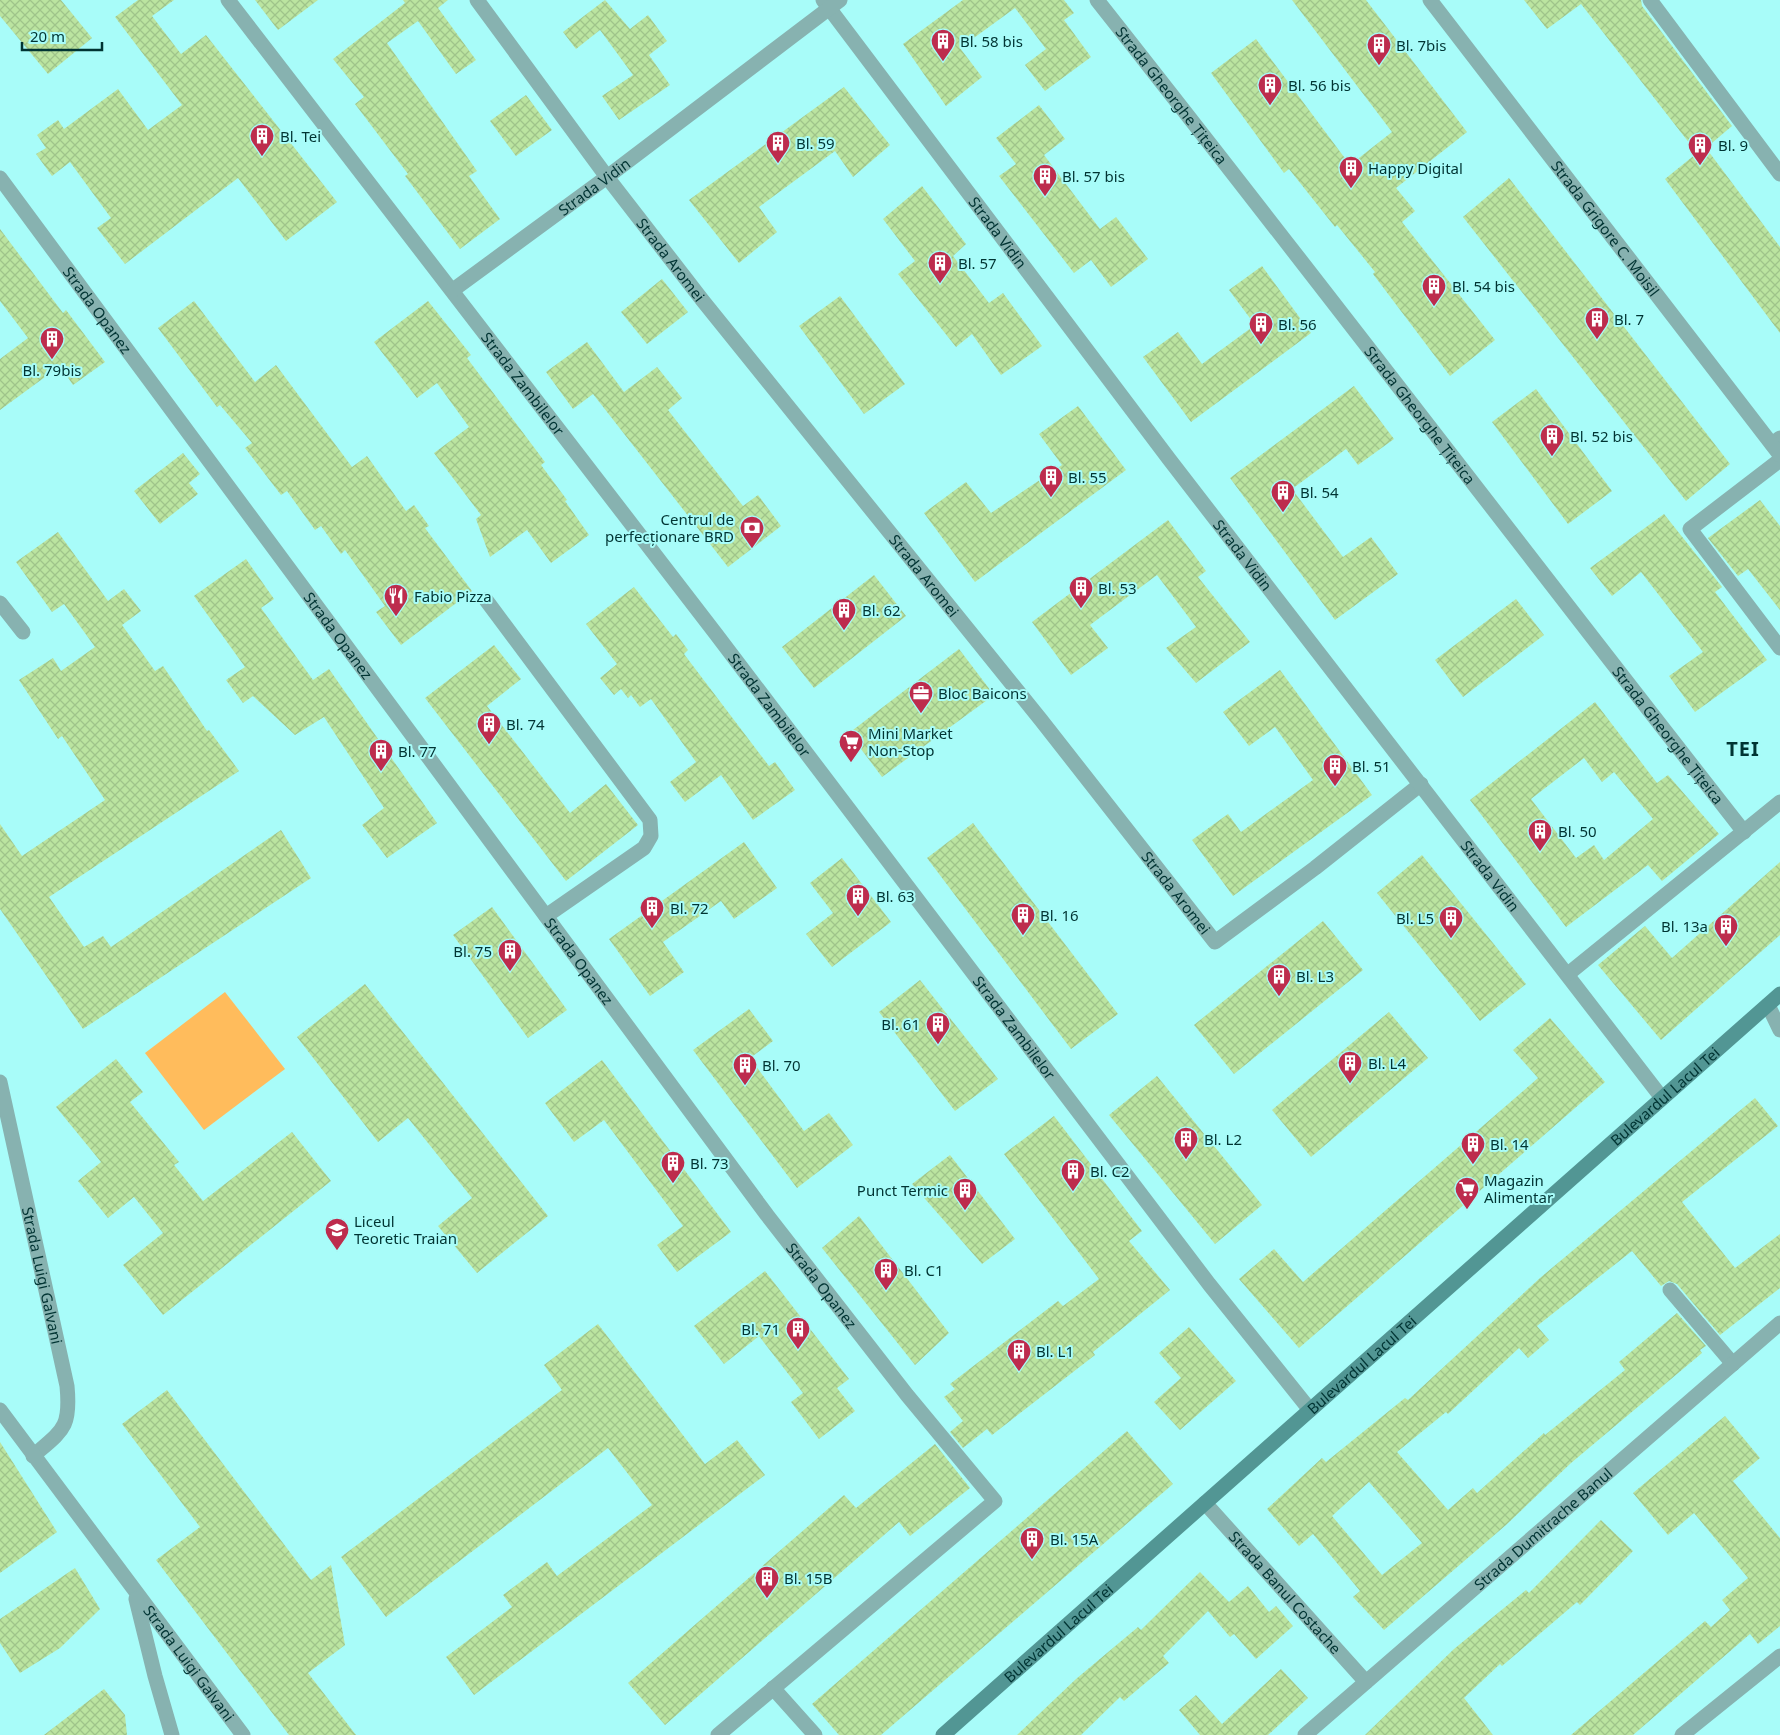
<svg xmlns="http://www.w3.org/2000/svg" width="1780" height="1735" font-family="'Noto Sans',sans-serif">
<defs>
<pattern id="building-cross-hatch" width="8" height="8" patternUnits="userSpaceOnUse" patternTransform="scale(1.25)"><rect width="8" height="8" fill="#bbe4a0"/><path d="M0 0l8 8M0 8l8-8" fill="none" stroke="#9fc48a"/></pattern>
</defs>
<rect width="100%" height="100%" fill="#a8fcf9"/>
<path fill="#ffbc5c" d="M225,992L285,1069L204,1130L145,1053Z"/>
<g fill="url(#building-cross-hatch)" fill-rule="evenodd">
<path d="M0,0H61L92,38L48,74L0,16Z"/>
<path d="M138,0H174L152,16L181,54L206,35L337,202L286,241L238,178L125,264L97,228L111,218L70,162L52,176L36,154L46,148L37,135L58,120L64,129L118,89L148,130L182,105L115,17Z"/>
<path d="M255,0H318L278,30Z"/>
<path d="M403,0H448L438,8L476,60L456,74L418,21L387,43L477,171L469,176L500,219L460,249L405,176L408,174L355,104L364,97L333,59L405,3Z"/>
<path d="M605,0L630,29L648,15L667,41L649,55L670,85L619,120L602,96L633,75L600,30L576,49L563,32Z"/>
<path d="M963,0H1064L1074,13L1064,20L1091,57L1045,91L1025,65L1046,49L1015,8L960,48L982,77L946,106L903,44Z"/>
<path d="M1292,0H1366L1467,132L1396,188L1415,211L1402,222L1495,340L1450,376L1373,274L1375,272L1337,225L1335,227L1289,169L1284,173L1211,73L1256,39L1350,165L1392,132Z"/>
<path d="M1524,0H1641L1642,6L1732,126L1706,148L1780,247V333L1665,179L1697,153L1581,4L1547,29Z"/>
<path d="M844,87L890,145L853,177L835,151L759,207L777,232L739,263L689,200Z"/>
<path d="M526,95L552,130L516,156L490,121Z"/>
<path d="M1039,105L1065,139L1044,155L1100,229L1116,217L1148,259L1111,287L1091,260L1074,273L999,176L1016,164L996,138Z"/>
<path d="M1509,178L1730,464L1686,501L1463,217Z"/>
<path d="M922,186L966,244L953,256L989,303L1003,293L1042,346L1001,375L972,334L956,347L898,274L915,261L883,219Z"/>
<path d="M0,229L63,313L66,310L105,362L73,385L60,366L0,410V359L28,338L0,301Z"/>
<path d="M1262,266L1311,333L1191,422L1143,357L1178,332L1202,364L1255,325L1229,290Z"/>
<path d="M662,279L688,312L647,344L621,312Z"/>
<path d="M840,296L905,384L864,414L799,326Z"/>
<path d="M194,301L255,382L276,365L352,467L367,456L406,511L414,505L429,526L425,528L472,591L401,645L376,612L385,606L345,550L341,554L321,526L315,530L287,491L281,495L245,448L252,443L220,405L217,407L158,328Z"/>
<path d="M428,301L471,355L467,358L545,462L541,465L567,500L565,501L589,535L551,563L527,530L490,557L476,519L481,515L434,453L469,427L437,383L417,398L374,342Z"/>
<path d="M587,342L624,392L657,367L682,398L668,410L743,506L758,495L781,526L728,567L593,394L573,409L546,372Z"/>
<path d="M1354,386L1394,439L1358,465L1346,449L1292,489L1343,557L1371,537L1398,574L1335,620L1230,478Z"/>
<path d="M1536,389L1612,491L1568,524L1492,422Z"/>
<path d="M1078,406L1126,470L975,582L924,513L966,482L991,513L1062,465L1039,434Z"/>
<path d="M183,453L200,474L189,483L198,494L160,524L134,491Z"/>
<path d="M1760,500L1780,526V610L1748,569L1738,576L1708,538Z"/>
<path d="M1664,514L1722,587L1715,592L1767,660L1695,712L1669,676L1703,652L1641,572L1612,596L1590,568Z"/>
<path d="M1168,520L1206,571L1198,577L1250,642L1196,683L1166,648L1196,627L1157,575L1090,625L1108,648L1071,675L1032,622Z"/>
<path d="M58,532L108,601L124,589L141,611L122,625L155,671L163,666L207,731L209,730L239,771L49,897L84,947L103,936L111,947L281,830L311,878L83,1029L0,909V824L22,856L105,800L62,736L58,739L19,680L53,658L61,671L95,647L64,604L52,612L16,562Z"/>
<path d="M246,559L274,599L261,608L313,680L329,669L437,823L387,858L362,825L384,808L324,717L295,735L253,696L243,703L226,680L245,667L194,596Z"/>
<path d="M874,575L906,616L814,688L782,647Z"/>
<path d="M634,587L673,637L676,634L688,650L684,654L769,766L775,762L795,790L753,820L721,775L685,802L670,782L696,762L651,699L640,707L631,695L628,698L621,689L614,695L600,678L617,664L586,624Z"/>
<path d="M1516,599L1544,635L1463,697L1435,660Z"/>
<path d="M494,645L521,679L487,706L570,813L606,784L638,825L566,881L425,698Z"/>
<path d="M959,649L994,695L882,777L849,733Z"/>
<path d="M1280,670L1372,795L1233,896L1192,840L1228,814L1241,832L1313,780L1275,727L1249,746L1223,712Z"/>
<path d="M1595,702L1657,783L1668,775L1719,834L1662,881L1648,865L1566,927L1470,800ZM1584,758L1602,782L1614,772L1653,819L1604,860L1594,845L1576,858L1531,799Z"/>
<path d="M973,823L1118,1014L1071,1049L927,858Z"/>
<path d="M744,842L777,888L734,919L721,901L663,942L684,972L650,996L609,939Z"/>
<path d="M1422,855L1526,984L1480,1021L1377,893Z"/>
<path d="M842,858L891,922L832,967L806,934L833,913L810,883Z"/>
<path d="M1780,862V935L1661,1040L1598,965L1645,926L1672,958Z"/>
<path d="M492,907L567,1010L528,1038L453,935Z"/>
<path d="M1323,921L1363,970L1234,1074L1194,1025Z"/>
<path d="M920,980L998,1079L955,1111L879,1012Z"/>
<path d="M365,984L548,1216L477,1273L438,1226L472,1198L408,1118L378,1142L297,1037Z"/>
<path d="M749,1009L773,1041L750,1058L804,1131L829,1113L853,1145L797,1188L693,1050Z"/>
<path d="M1389,1012L1428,1058L1311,1157L1272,1110Z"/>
<path d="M1550,1018L1605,1082L1299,1348L1239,1279L1274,1249L1303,1282L1538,1078L1513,1050Z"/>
<path d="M116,1059L143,1092L130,1102L179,1162L174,1165L203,1201L292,1132L331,1181L163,1315L123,1265L163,1233L134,1197L108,1218L78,1181L101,1162L56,1107Z"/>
<path d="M602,1060L731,1232L677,1272L657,1245L683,1226L604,1120L574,1142L545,1103Z"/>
<path d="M1157,1076L1262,1205L1215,1244L1109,1115Z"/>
<path d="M1755,1098L1778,1126L1682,1202L1735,1268L1780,1234V1288L1720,1335L1677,1284L1669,1281L1661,1286L1632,1251L1537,1326L1549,1340L1528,1358L1519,1348L1448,1414L1446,1412L1397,1452L1448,1510L1473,1488L1477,1493L1544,1433L1545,1435L1625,1370L1619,1362L1677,1313L1706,1346L1700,1350L1702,1353L1571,1463L1506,1525L1384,1630L1353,1597L1360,1591L1313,1534L1299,1546L1267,1509L1322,1458L1326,1462L1405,1398L1408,1400L1540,1278ZM1369,1482L1422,1543L1382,1575L1332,1516Z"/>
<path d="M1054,1116L1142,1231L1129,1241L1170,1290L1093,1352L1095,1355L992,1435L987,1429L963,1448L950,1432L963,1421L944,1397L955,1389L950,1384L1058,1301L1063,1306L1099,1279L1004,1154Z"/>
<path d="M950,1155L1015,1239L982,1264L912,1184Z"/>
<path d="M859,1216L949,1333L915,1365L822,1248Z"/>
<path d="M765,1271L849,1379L837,1388L855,1411L819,1439L791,1402L803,1393L759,1336L724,1364L694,1326Z"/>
<path d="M598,1324L705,1464L737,1440L765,1475L474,1695L446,1657L512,1607L503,1595L547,1562L557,1576L652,1505L608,1448L386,1617L341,1557L562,1390L544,1365Z"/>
<path d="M1189,1327L1236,1381L1180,1430L1154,1402L1181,1378L1159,1353Z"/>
<path d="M167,1390L311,1580L331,1565L345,1645L308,1673L356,1735H289L156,1560L200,1527L122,1424Z"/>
<path d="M1725,1416L1760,1458L1733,1481L1780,1538V1626L1758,1644L1750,1634L1633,1735H1571L1705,1621L1711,1627L1730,1610L1722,1600L1748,1578L1694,1513L1668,1535L1633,1493Z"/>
<path d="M1127,1431L1173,1484L881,1735H839L812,1704Z"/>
<path d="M0,1442L57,1532L0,1573Z"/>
<path d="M935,1444L970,1488L910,1536L899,1522L665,1725L628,1683L844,1495L856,1508Z"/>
<path d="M1601,1520L1633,1551L1580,1605L1577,1602L1502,1666L1500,1664L1464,1698L1493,1735H1365L1454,1649L1526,1590L1529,1593Z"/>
<path d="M75,1568L100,1609L60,1648L20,1673L0,1643V1619Z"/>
<path d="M1200,1572L1229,1602L1248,1586L1269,1612L1276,1606L1293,1626L1256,1659L1234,1634L1230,1637L1208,1611L1163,1656L1169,1663L1124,1701L1120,1697L1081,1735H1017L1076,1679L1138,1627L1141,1630Z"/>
<path d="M1281,1669L1308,1698L1268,1735H1200L1179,1710L1196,1695L1222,1724Z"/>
<path d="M104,1689L125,1715L127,1735H44Z"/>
</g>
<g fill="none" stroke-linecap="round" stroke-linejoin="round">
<g stroke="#87b2b0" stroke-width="15">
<path id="s1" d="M228,0L716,634L1209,1284L1310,1410"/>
<path id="s2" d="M477,0L607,177L703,301L1041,720L1215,942L1315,868L1421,784"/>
<path id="s3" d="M823,0L1169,459L1662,1098"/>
<path id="s4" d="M1097,0C1315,276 1527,555 1744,832"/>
<path d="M1650,0L1780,174"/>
<path id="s5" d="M0,178L767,1215L907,1395L995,1501L718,1735"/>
<path id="s6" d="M453,290L607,177L840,0"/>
<path d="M1772,444L1780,438"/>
<path d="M1780,460L1690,529L1780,648"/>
<path d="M486,600L650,820L651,836L644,848L546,916"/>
<path d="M0,603L23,632"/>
<path d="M1568,974L1780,802"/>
<path d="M1768,1005L1780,1030"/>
<path id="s7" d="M0,1082L67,1386C71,1428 63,1430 33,1456"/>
<path d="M1670,1290L1733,1364"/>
<path id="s8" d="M0,1410L243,1735"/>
<path id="s9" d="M1205,1503L1366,1682"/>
<path d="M136,1599L155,1676L172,1735"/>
<path d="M773,1688L815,1735"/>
<path id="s10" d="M1305,1735L1780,1323"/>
<path d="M1682,1735L1780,1656"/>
</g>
<path stroke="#87b2b0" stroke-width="15" id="s11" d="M1430,0L1780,455"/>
<path stroke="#529694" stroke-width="15" id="s12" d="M943,1735L1780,994"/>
</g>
<defs>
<symbol id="building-pin" viewBox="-11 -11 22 30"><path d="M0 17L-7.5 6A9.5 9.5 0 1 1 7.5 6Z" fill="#bd2c4d" stroke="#a8fcf9"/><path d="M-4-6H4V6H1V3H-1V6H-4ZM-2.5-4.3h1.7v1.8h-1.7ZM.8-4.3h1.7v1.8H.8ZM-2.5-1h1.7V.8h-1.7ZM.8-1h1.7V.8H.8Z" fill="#fff"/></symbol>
<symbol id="bank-pin" viewBox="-11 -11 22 30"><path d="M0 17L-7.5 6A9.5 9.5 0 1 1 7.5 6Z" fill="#bd2c4d" stroke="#a8fcf9"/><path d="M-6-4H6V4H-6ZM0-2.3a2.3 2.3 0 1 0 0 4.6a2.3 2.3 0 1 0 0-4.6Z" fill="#fff"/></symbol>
<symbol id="restaurant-pin" viewBox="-11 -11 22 30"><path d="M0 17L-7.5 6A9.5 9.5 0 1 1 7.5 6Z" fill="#bd2c4d" stroke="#a8fcf9"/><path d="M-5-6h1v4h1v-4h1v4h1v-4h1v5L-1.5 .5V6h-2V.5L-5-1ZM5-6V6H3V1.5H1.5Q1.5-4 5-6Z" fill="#fff"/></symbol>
<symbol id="office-pin" viewBox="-11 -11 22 30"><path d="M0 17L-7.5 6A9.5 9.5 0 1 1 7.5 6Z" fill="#bd2c4d" stroke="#a8fcf9"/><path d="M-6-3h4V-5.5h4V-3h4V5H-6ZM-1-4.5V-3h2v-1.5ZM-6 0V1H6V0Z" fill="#fff"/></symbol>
<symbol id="supermarket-pin" viewBox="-11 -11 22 30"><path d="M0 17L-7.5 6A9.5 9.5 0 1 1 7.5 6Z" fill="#bd2c4d" stroke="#a8fcf9"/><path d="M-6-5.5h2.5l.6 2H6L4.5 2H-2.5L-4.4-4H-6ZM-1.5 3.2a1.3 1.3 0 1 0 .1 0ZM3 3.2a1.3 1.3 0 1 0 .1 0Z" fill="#fff"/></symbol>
<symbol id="school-pin" viewBox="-11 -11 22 30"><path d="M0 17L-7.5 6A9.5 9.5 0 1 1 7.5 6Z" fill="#bd2c4d" stroke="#a8fcf9"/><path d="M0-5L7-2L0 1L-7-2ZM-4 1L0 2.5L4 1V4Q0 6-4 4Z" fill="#fff"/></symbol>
</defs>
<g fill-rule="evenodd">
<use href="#building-pin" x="929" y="27" width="28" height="38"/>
<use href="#building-pin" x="1365" y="31" width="28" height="38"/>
<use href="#building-pin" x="1256" y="71" width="28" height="38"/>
<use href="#building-pin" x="248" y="122" width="28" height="38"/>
<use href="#building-pin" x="764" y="129" width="28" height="38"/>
<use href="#building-pin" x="1686" y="131" width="28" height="38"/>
<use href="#building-pin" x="1337" y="154" width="28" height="38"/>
<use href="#building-pin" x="1031" y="162" width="28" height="38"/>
<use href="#building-pin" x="926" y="249" width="28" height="38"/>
<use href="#building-pin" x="1420" y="272" width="28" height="38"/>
<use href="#building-pin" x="1583" y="305" width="28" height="38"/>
<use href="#building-pin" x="1247" y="310" width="28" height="38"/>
<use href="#building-pin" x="38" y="325" width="28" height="38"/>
<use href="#building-pin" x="1538" y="422" width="28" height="38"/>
<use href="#building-pin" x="1037" y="463" width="28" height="38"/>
<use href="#building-pin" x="1269" y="478" width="28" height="38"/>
<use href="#bank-pin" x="738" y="514" width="28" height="38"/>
<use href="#building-pin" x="1067" y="574" width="28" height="38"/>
<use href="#restaurant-pin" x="382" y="582" width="28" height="38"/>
<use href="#building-pin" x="830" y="596" width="28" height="38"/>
<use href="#office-pin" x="907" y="679" width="28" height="38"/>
<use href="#building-pin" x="475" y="710" width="28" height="38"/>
<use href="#supermarket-pin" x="837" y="728" width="28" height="38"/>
<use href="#building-pin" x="367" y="737" width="28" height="38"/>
<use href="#building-pin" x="1321" y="752" width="28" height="38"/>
<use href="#building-pin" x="1526" y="817" width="28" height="38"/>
<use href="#building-pin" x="844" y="882" width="28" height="38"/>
<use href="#building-pin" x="638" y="894" width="28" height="38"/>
<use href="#building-pin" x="1009" y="901" width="28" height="38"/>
<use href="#building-pin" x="1437" y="904" width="28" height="38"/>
<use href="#building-pin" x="1712" y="912" width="28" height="38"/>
<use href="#building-pin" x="496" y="937" width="28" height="38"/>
<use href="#building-pin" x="1265" y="962" width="28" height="38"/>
<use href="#building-pin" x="924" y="1010" width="28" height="38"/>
<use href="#building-pin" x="1336" y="1049" width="28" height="38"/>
<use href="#building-pin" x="731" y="1051" width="28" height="38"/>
<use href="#building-pin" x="1172" y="1125" width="28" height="38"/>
<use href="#building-pin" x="1459" y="1130" width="28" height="38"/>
<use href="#building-pin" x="659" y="1149" width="28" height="38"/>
<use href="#building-pin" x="1059" y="1157" width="28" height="38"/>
<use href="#supermarket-pin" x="1453" y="1175" width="28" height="38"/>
<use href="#building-pin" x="951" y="1176" width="28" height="38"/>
<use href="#school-pin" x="323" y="1216" width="28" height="38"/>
<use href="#building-pin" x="872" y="1256" width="28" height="38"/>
<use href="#building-pin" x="784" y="1315" width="28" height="38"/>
<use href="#building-pin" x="1005" y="1337" width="28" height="38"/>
<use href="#building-pin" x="1018" y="1525" width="28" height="38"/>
<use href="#building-pin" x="753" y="1564" width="28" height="38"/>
</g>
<g text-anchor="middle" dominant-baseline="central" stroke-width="4" stroke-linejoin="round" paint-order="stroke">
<g font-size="15" fill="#003433" stroke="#a8fcf9" text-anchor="start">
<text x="960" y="41">Bl. 58 bis</text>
<text x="1396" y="45">Bl. 7bis</text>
<text x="1288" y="85">Bl. 56 bis</text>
<text x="280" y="136">Bl. Tei</text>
<text x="796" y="143">Bl. 59</text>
<text x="1718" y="145">Bl. 9</text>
<text x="1368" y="168">Happy Digital</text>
<text x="1062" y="176">Bl. 57 bis</text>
<text x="958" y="263">Bl. 57</text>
<text x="1452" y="286">Bl. 54 bis</text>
<text x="1614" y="319">Bl. 7</text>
<text x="1278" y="324">Bl. 56</text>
<text x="52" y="370" text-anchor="middle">Bl. 79bis</text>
<text x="1570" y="436">Bl. 52 bis</text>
<text x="1068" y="477">Bl. 55</text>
<text x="1300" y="492">Bl. 54</text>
<text x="734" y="519" text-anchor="end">Centrul de<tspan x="734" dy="17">perfecționare BRD</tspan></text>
<text x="1098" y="588">Bl. 53</text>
<text x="414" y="596">Fabio Pizza</text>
<text x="862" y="610">Bl. 62</text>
<text x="938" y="693">Bloc Baicons</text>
<text x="506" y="724">Bl. 74</text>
<text x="868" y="733">Mini Market<tspan x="868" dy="17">Non-Stop</tspan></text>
<text x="398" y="751">Bl. 77</text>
<text x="1352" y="766">Bl. 51</text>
<text x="1558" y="831">Bl. 50</text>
<text x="876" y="896">Bl. 63</text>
<text x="670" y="908">Bl. 72</text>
<text x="1040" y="915">Bl. 16</text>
<text x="1434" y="918" text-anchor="end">Bl. L5</text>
<text x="1708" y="926" text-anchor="end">Bl. 13a</text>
<text x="492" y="951" text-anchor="end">Bl. 75</text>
<text x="1296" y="976">Bl. L3</text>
<text x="920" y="1024" text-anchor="end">Bl. 61</text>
<text x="1368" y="1063">Bl. L4</text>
<text x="762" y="1065">Bl. 70</text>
<text x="1204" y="1139">Bl. L2</text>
<text x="1490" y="1144">Bl. 14</text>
<text x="690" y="1163">Bl. 73</text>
<text x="1090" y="1171">Bl. C2</text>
<text x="1484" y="1180">Magazin<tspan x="1484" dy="17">Alimentar</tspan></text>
<text x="948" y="1190" text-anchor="end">Punct Termic</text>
<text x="354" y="1221">Liceul<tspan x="354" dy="17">Teoretic Traian</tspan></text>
<text x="904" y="1270">Bl. C1</text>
<text x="780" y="1329" text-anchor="end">Bl. 71</text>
<text x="1036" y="1351">Bl. L1</text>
<text x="1050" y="1539">Bl. 15A</text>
<text x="784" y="1578">Bl. 15B</text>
</g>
<g font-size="15" fill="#003433" stroke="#a8fcf9">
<text stroke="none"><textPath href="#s4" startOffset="121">Strada Gheorghe Țițeica</textPath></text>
<text stroke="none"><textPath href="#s6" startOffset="175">Strada Vidin</textPath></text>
<text stroke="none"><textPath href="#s11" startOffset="288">Strada Grigore C. Moisil</textPath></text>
<text stroke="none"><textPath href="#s3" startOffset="291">Strada Vidin</textPath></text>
<text stroke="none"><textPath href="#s2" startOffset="324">Strada Aromei</textPath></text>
<text stroke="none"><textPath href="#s5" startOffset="164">Strada Opanez</textPath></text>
<text stroke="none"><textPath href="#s1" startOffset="484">Strada Zambilelor</textPath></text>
<text stroke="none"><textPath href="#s4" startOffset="526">Strada Gheorghe Țițeica</textPath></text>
<text stroke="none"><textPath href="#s3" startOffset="696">Strada Vidin</textPath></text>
<text stroke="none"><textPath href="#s2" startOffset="729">Strada Aromei</textPath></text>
<text stroke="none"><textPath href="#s5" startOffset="569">Strada Opanez</textPath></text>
<text stroke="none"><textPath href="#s1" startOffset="889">Strada Zambilelor</textPath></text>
<text stroke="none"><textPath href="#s4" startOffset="931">Strada Gheorghe Țițeica</textPath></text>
<text stroke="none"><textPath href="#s3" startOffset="1101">Strada Vidin</textPath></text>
<text stroke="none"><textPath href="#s2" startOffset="1134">Strada Aromei</textPath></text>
<text stroke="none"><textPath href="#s5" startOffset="974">Strada Opanez</textPath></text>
<text stroke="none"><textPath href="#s1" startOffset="1294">Strada Zambilelor</textPath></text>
<text stroke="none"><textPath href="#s12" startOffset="964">Bulevardul Lacul Tei</textPath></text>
<text stroke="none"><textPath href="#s7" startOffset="198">Strada Luigi Galvani</textPath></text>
<text stroke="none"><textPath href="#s5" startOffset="1379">Strada Opanez</textPath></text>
<text stroke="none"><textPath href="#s12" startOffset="559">Bulevardul Lacul Tei</textPath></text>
<text stroke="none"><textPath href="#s10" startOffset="315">Strada Dumitrache Banul</textPath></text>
<text stroke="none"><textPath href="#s9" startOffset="120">Strada Banul Costache</textPath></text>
<text stroke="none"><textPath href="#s12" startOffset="154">Bulevardul Lacul Tei</textPath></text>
<text stroke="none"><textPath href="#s8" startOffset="316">Strada Luigi Galvani</textPath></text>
</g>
<g font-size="20" font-weight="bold" letter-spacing="1" fill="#003433" stroke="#a8fcf9">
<text x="1743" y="748">TEI</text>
</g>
</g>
<path d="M22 42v8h80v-8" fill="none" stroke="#003433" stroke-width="2.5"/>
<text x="30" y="42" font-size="15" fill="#003433" stroke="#a8fcf9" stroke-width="4" paint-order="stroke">20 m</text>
</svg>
